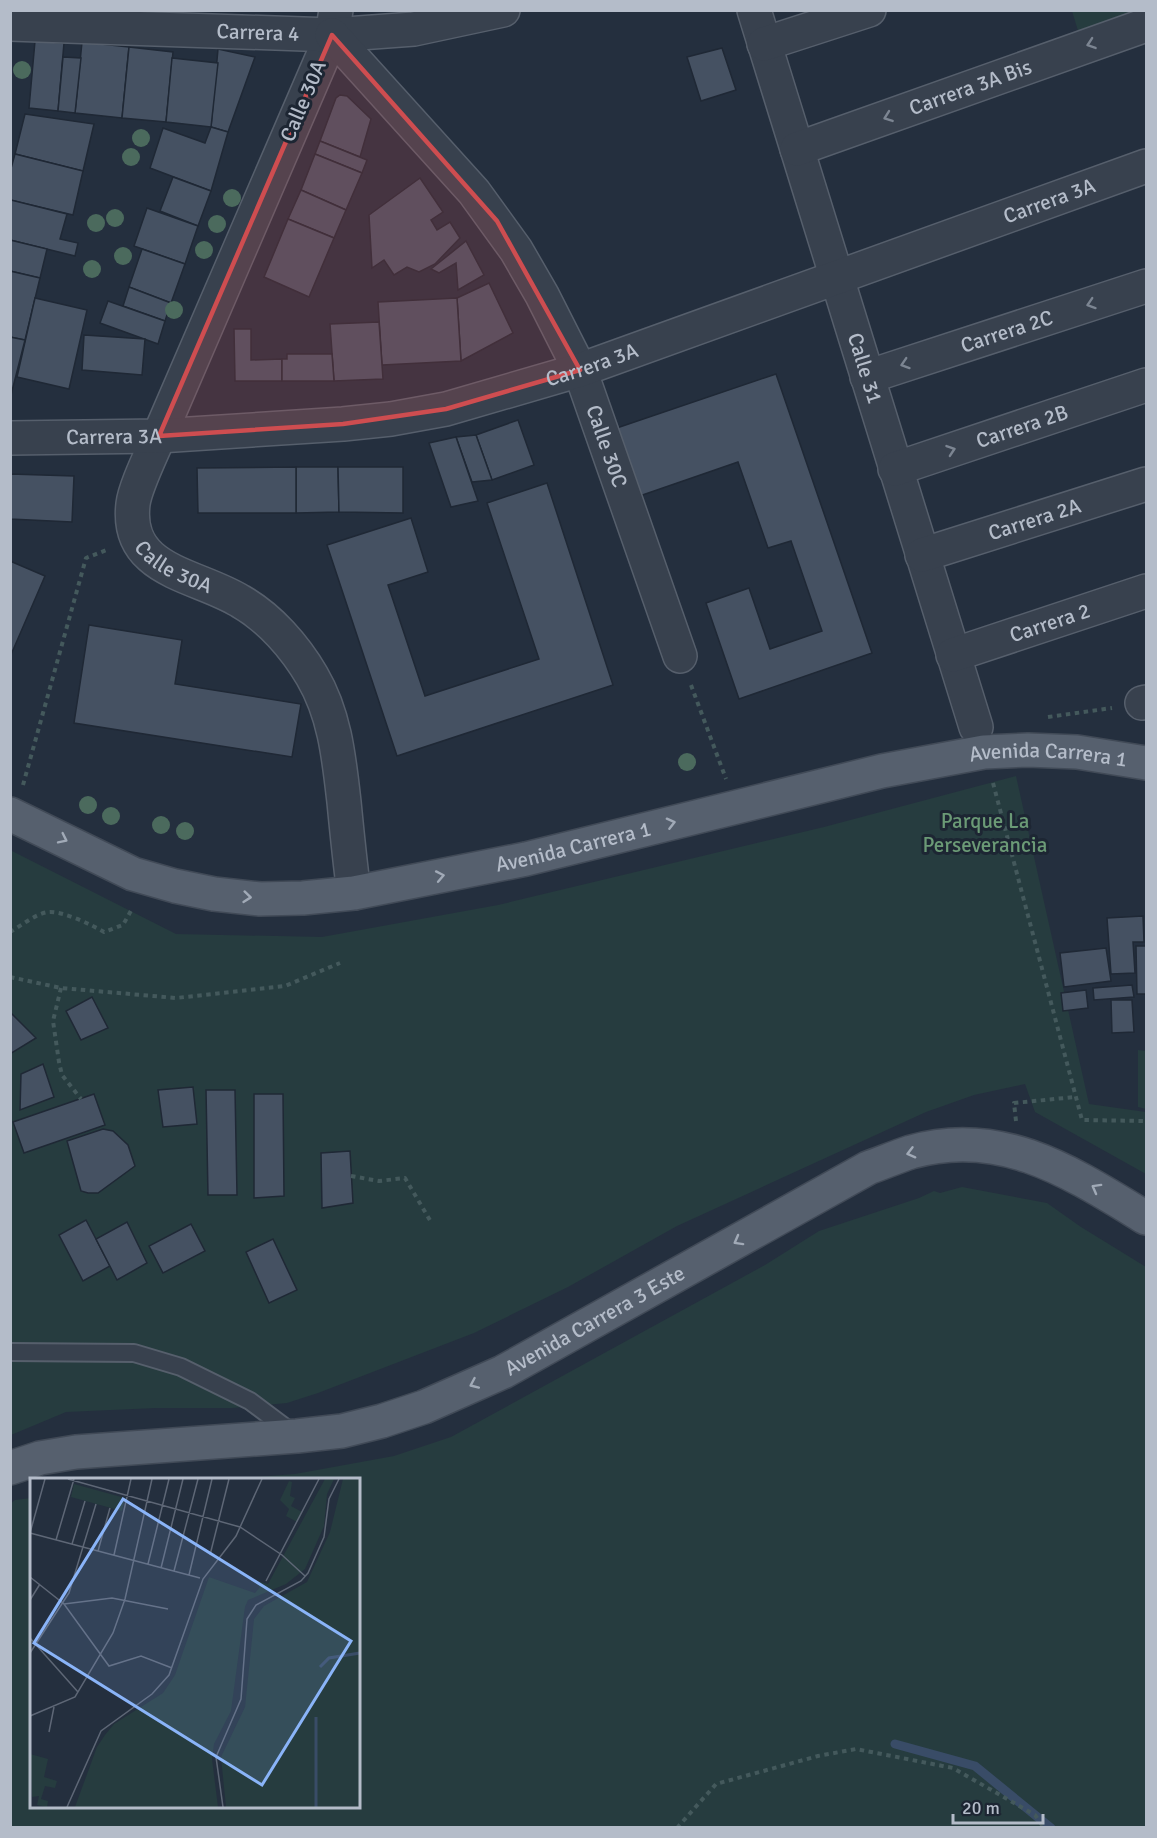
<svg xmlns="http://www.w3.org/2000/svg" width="1157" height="1838" font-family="Signika,sans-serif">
<rect width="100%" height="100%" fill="#242f3e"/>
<g fill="#263c3f">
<path d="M1146,10L1079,34L1072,11Z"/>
<path d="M1016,776L1089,1104L1146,1112V1174L1035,1112L1025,1084L974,1095L926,1112L677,1226L568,1287L474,1333L318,1393L287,1403L232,1408H156L66,1412L11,1435L10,850L176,934L322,937L498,905L824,827Z"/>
<path d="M1138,1050L1146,1051V1109L1138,1107Z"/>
<path d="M962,1187L1047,1203L1081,1227L1146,1267V1827H11V1503L15,1500L31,1498L32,1806H358V1480L231,1479L295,1474L394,1456L451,1437L765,1265L819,1231L919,1198L934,1191L940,1193Z"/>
</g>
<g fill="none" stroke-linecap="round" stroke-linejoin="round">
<path stroke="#394c67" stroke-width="9" d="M895,1744L975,1766L1051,1828"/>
</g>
<g fill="#455162" stroke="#1f2835" stroke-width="1.5">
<path d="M35,41L64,43L58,111L29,108Z"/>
<path d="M82,42L129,47L122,118L75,113Z"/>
<path d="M129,47L173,52L166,122L122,118Z"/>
<path d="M722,48L736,90L701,101L687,57Z"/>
<path d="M218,49L255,57L228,132L211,127Z"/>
<path d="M63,57L81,58L75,113L58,111Z"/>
<path d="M172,58L218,63L211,127L166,122Z"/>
<path d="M340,95L347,96L371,119L360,157L320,141L336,98Z"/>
<path d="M25,114L94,124L83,171L15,154Z"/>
<path d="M211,127L228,132L211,191L150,168L163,128L205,143Z"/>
<path d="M320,141L367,160L362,173L315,154Z"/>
<path d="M15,154L83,171L73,215L10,200V172Z"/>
<path d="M315,154L362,173L346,210L301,190Z"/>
<path d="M173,177L211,191L198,226L160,211Z"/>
<path d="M420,178L443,212L431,220L437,230L450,222L460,238L435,264L419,272L407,267L394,275L384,260L372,268L369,215Z"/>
<path d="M301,190L346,210L334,238L288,219Z"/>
<path d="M11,200L67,214L60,239L78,243L75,256L10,240Z"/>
<path d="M147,208L198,226L185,264L134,246Z"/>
<path d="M288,219L334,238L309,297L264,277Z"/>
<path d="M10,240L47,249L40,278L10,271Z"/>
<path d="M466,241L484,275L458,290L456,263L439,273L431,269Z"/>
<path d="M142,249L185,264L171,303L129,287Z"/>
<path d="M10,271L40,278L25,340L10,337Z"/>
<path d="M489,283L513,333L461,361L457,298Z"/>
<path d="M129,287L171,303L165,321L123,306Z"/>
<path d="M35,298L87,310L69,389L17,377Z"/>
<path d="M457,298L461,361L382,365L378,302Z"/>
<path d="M108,301L165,321L158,344L100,323Z"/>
<path d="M379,322L383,379L334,381L330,324Z"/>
<path d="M234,329H251V360L282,359V381H235Z"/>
<path d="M84,335L145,339L142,375L82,370Z"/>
<path d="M10,337L25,340L11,395H10Z"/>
<path d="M287,354H332L334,381H282V359H287Z"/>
<path d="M776,374L872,653L739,699L706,603L749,588L770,649L822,631L791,541L768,548L738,462L628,500L605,432Z"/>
<path d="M518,420L534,465L492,480L476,435Z"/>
<path d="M476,435L492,480L472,482L456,437Z"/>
<path d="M456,437L478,501L451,507L429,443Z"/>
<path d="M296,467H338L339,512L296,513Z"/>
<path d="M296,467V513H198L197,468Z"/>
<path d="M338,467H403V513L339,512Z"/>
<path d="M10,474L74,476L72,522L10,519Z"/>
<path d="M547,483L613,685L397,756L327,545L411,518L428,572L388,585L425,696L539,659L487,503Z"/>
<path d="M10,561L45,576L10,657Z"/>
<path d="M89,625L182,640L175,684L301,704L292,757L74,723Z"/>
<path d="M1143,916L1144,942H1133L1135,973L1111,974L1107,918Z"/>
<path d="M1136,946H1146V994H1137Z"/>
<path d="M1106,948L1111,981L1064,987L1060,953Z"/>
<path d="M1132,985L1134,997L1094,1000L1093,988Z"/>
<path d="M1086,990L1088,1008L1063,1011L1061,993Z"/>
<path d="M92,997L108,1028L81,1040L66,1011Z"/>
<path d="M1111,1000H1132L1134,1032L1112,1033Z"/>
<path d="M10,1012L36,1038L10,1054Z"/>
<path d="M43,1064L54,1097L20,1110L21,1074Z"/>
<path d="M193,1087L197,1124L163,1127L158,1090Z"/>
<path d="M206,1090H235L237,1195H208Z"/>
<path d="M94,1094L105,1125L24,1153L13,1122Z"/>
<path d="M254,1094H283L284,1196L254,1198Z"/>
<path d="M103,1129L113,1131L128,1145L135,1166L98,1193H88L81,1191L67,1141Z"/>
<path d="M350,1151L353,1203L322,1208L321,1153Z"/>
<path d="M86,1220L110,1266L83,1281L59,1235Z"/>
<path d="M127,1222L147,1263L117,1280L96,1239Z"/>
<path d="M191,1224L205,1251L163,1273L149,1246Z"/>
<path d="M273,1239L297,1290L269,1303L246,1252Z"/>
</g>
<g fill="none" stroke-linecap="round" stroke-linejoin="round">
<defs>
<path id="lane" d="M10,1352L134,1353L181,1367L250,1401L294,1434"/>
<g id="street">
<path id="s1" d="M336,10L332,35L159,436C152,453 135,487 133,504C125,572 196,574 240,601C270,618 295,647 312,676C335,715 339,758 344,802C347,833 350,863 354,893"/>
<path id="s2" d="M754,10L976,727"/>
<path id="s3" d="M10,24L332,35L414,29L503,10"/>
<path id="s4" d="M332,35L474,192L516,250L542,295L580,370L680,656"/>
<path d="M764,44L869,10"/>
<path id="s5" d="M797,149L1146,25"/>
<path id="s6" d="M867,377L1146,286"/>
<path id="s7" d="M10,438L159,436L343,424L391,419L446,409L580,370L1146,166"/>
<path id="s8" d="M895,469L1146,385"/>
<path id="s9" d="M922,555L1146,484"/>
<path id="s10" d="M953,655L1146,591"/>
<path d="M1142,703L1146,702"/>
</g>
<g id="primary">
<path id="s11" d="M10,814L133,874L175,886L214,894L260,899L303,898L354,893L526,859L882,771L984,752L1028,750L1077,752L1146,763"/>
<path id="s12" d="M10,1468L40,1458L76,1452L297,1436L342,1431L382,1421L424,1407L503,1372L868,1168C882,1163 896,1157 911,1152C1002,1126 1072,1173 1146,1218"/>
</g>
</defs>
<use href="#lane" stroke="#565f6c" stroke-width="20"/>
<use href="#street" stroke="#565f6c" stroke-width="36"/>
<use href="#primary" stroke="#414a57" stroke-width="36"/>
<g stroke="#44595c" stroke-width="4" stroke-dasharray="4.5 4.5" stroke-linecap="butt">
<path d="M691,685L726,779"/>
<path d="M1048,717L1112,708"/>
<path d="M993,783L1082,1120L1146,1121"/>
<path d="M23,785L86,558L109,549"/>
<path d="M10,932C21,926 36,913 49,912C63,911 92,925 104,932L123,925L133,907"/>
<path d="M10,977L61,988L176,998L285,986L340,963"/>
<path d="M61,988L53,1021L59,1062L62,1075L81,1099"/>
<path d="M1016,1121L1014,1103L1075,1097"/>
<path d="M351,1176L379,1181L405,1178L431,1222"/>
<path d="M677,1828L716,1784L818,1756L856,1749L953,1768L1035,1815L1044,1828"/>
</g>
<use href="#lane" stroke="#38414e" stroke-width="16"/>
<use href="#street" stroke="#38414e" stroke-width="33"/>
<use href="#primary" stroke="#56606e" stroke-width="33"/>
</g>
<g fill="#4b6a5d">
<circle cx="22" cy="70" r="9"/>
<circle cx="141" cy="138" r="9"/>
<circle cx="131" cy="157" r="9"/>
<circle cx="232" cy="198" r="9"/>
<circle cx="115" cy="218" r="9"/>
<circle cx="96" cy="223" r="9"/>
<circle cx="217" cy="224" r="9"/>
<circle cx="204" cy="250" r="9"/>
<circle cx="123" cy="256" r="9"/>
<circle cx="92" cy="269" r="9"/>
<circle cx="174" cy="310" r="9"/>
<circle cx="687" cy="762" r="9"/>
<circle cx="88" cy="805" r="9"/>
<circle cx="111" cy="816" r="9"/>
<circle cx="161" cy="825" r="9"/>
<circle cx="185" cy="831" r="9"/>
</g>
<defs><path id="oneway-chevron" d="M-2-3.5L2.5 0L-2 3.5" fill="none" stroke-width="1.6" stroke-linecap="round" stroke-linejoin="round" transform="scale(1.5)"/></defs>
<g stroke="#7c8592">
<use href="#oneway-chevron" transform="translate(1091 44) rotate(161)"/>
<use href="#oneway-chevron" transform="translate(888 117) rotate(160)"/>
<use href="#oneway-chevron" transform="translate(1091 304) rotate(162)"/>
<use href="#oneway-chevron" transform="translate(905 364) rotate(162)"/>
<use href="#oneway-chevron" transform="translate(951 450) rotate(-19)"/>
</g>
<g stroke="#a1aab7">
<use href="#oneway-chevron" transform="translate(671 823) rotate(-14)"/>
<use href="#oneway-chevron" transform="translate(63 839) rotate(26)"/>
<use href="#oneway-chevron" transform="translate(440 876) rotate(-11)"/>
<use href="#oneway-chevron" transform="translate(247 897) rotate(6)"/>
<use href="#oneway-chevron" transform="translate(911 1153) rotate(165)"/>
<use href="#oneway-chevron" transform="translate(1096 1188) rotate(-151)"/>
<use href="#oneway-chevron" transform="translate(738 1241) rotate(151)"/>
<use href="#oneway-chevron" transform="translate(474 1384) rotate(156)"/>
</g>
<path fill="#ce4d50" fill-opacity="0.2" stroke="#ce4d50" stroke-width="4.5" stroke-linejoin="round" d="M332,35L497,221L580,370L446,409L343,424L159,436Z"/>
<g text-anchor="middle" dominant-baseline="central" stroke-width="6" stroke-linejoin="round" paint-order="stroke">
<g font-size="21" fill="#b4bcc9" stroke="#1d2633">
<text stroke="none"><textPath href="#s3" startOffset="248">Carrera 4</textPath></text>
<text stroke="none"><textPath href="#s5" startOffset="184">Carrera 3A Bis</textPath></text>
<text transform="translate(303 101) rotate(-67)">Calle 30A</text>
<text stroke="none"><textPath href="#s7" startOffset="1076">Carrera 3A</textPath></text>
<text stroke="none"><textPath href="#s6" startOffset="147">Carrera 2C</textPath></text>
<text stroke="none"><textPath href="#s7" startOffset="590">Carrera 3A</textPath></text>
<text stroke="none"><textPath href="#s2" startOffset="375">Calle 31</textPath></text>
<text stroke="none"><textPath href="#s8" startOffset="134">Carrera 2B</textPath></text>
<text stroke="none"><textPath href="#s7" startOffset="104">Carrera 3A</textPath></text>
<text stroke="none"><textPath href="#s4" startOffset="500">Calle 30C</textPath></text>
<text stroke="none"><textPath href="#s9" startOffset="118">Carrera 2A</textPath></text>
<text stroke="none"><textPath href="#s1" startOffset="618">Calle 30A</textPath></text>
<text stroke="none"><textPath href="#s10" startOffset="102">Carrera 2</textPath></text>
<text stroke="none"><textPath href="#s11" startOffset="1071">Avenida Carrera 1</textPath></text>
<text stroke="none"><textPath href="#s11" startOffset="585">Avenida Carrera 1</textPath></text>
<text stroke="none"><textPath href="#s12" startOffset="612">Avenida Carrera 3 Este</textPath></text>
</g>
<g font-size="21" fill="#6b9a76" stroke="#1d2633">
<text x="985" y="821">Parque La<tspan x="985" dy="24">Perseverancia</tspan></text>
</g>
</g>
<g transform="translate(30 1478)">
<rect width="330" height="330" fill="#242f3e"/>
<path d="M295,1H304L297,16L294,48L275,91L256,106L218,122L215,129L201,233L184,266L182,281L188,329H45L67,269L75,257L84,246L133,215L145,197L179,99L225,115L230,109L223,102L238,106ZM313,1H330V329H196L191,279L215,229L224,141L234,128L277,104L300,54ZM259,3L262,4L260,18L265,20L261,28L272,34L267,44L256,38L259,31L250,22ZM44,6L95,20L92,33L41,19ZM0,276L18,281L14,299L27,303L25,310L15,308L11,321L18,323L17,329L7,327L9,318L2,319Z" fill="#263c3f"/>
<path fill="none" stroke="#394c67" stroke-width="3" d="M290,189L299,180L330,175M286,239V329"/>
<path fill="none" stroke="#5e6776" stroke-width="1.5" d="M38,1L210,49L252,77L275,98M0,55L170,100M0,55L15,1M26,62L44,1M42,66L55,23M68,73L80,30M84,77L101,1M180,77L199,1M118,86L139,1M131,90L153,1M144,93L168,1M159,97L182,1M0,99L34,126L79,188L111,178L142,190M236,103L289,1M0,122L10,106M34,126L82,120L138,131M0,160L48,214M0,175L39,115L66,26M0,238L45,219L83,155L95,121L122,1M19,254L24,229M37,329L71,253L122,216L139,197L173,101L206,58L232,1M193,329L186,279L211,221L217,141L226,127L271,103L278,95L294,59L299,21L309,1"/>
<path fill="#8ab4f8" fill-opacity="0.15" stroke="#8ab4f8" stroke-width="3" d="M93,21L321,163L232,307L4,165Z"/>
<rect width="330" height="330" fill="none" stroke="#b4bcc9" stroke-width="3"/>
</g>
<rect width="1157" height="1838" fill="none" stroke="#b4bcc9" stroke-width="24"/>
<path d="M953 1814v9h90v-9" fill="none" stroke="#b4bcc9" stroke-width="3"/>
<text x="962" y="1814" font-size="18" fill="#b4bcc9" stroke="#1d2633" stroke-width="4.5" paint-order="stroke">20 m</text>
</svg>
